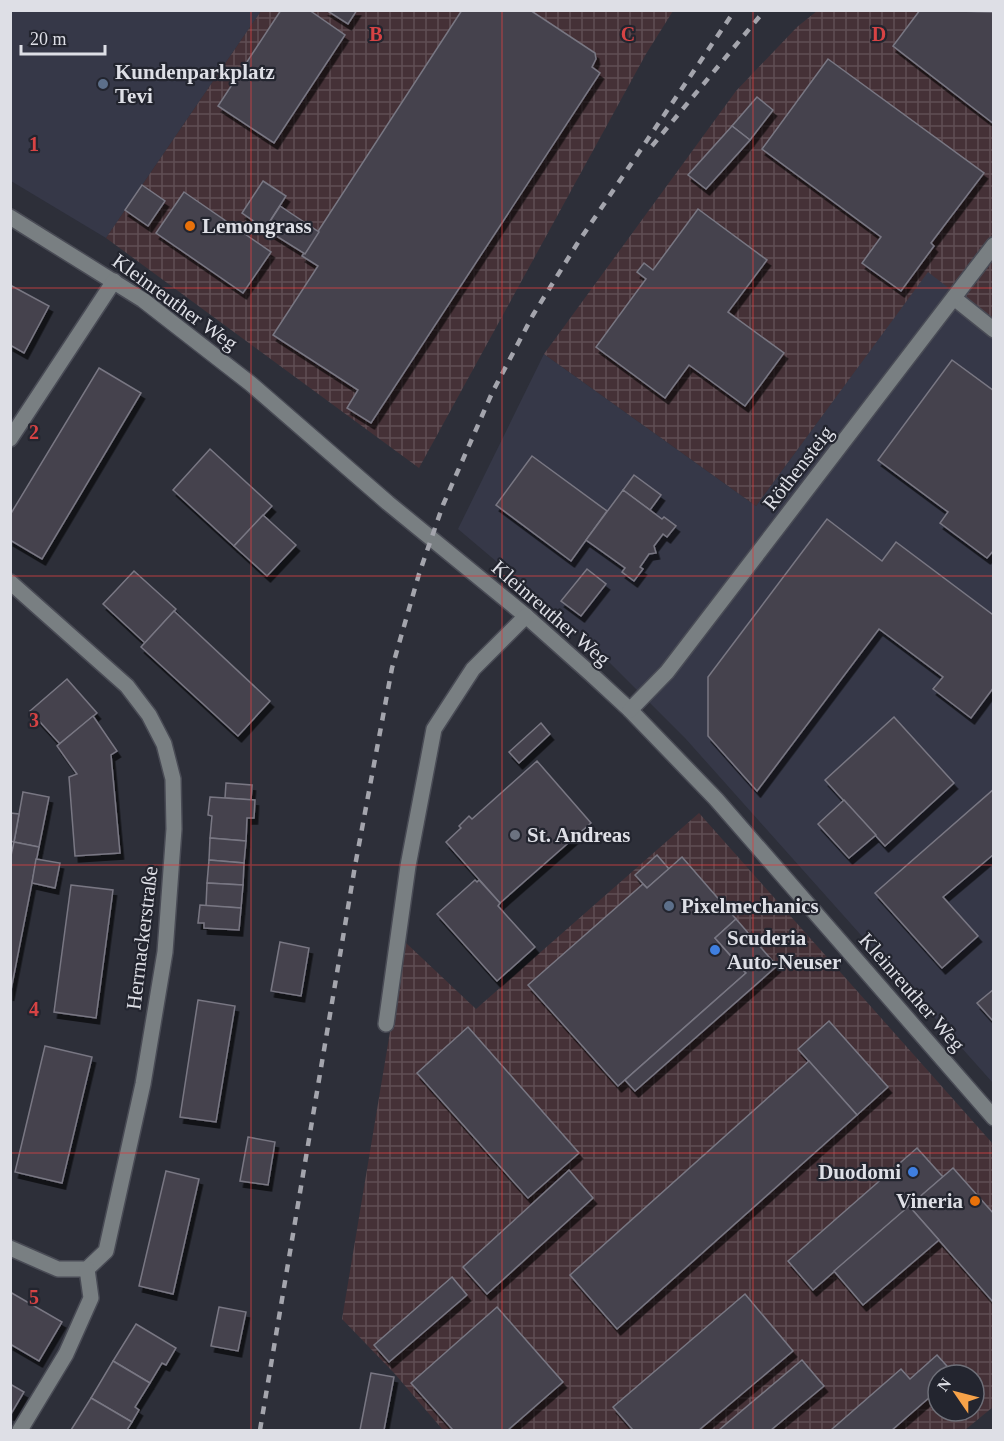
<svg xmlns="http://www.w3.org/2000/svg" width="1004" height="1441" font-family="Georgia,serif">
<defs>
<pattern id="industrial-grid" width="8" height="8" patternUnits="userSpaceOnUse" patternTransform="scale(1.5)"><rect width="8" height="8" fill="#453137"/><path d="M0 4h8M4 0v8" fill="none" stroke="#5f4e54"/></pattern>
<filter id="shadow"><feDropShadow dx="3.5" dy="6" stdDeviation="0" flood-color="#0009"/></filter>
</defs>
<rect width="100%" height="100%" fill="#2d2f39"/>
<g fill="#363848">
<path d="M10,11H261L106,238L11,181Z"/>
<path d="M928,271L993,322V1083L685,738L575,628L458,529L544,354L756,506Z"/>
</g>
<g fill="url(#industrial-grid)" fill-rule="evenodd">
<path d="M261,11H673L646,54L419,468L106,238Z"/>
<path d="M817,11H993V322L928,272L756,506L544,354L736,91L797,27Z"/>
<path d="M699,813L993,1144V1407L965,1430H443L394,1373L342,1319L405,942L476,1009ZM938,1375H974V1411H938Z"/>
</g>
<g fill="#45434e" stroke="#797783" stroke-width="1.5" filter="url(#shadow)">
<path d="M281,10H309L345,35L274,143L218,106Z"/>
<path d="M326,10H357L348,24Z"/>
<path d="M462,10H530L595,53L596,59L592,67L600,73L371,423L347,408L358,390L273,335L318,266L302,256Z"/>
<path d="M920,10L994,12V124L893,46Z"/>
<path d="M828,59L984,173L931,243L934,246L901,291L862,263L881,237L762,149Z"/>
<path d="M757,97L773,110L750,140L732,126Z"/>
<path d="M732,126L750,140L706,189L688,175Z"/>
<path d="M263,181L286,196L265,229L242,213Z"/>
<path d="M142,185L165,201L148,226L125,210Z"/>
<path d="M184,192L271,252L243,293L156,233Z"/>
<path d="M280,206L319,232L305,254L265,229Z"/>
<path d="M698,209L767,260L728,312L784,353L745,406L689,365L665,398L596,347L646,279L637,272L644,263L653,270Z"/>
<path d="M10,285L49,306L24,353L10,345Z"/>
<path d="M952,360L994,391V550L987,558L940,523L948,512L878,460Z"/>
<path d="M99,368L141,393L42,559L10,540V515Z"/>
<path d="M210,449L272,506L234,546L173,490Z"/>
<path d="M532,456L607,511L571,561L496,505Z"/>
<path d="M634,475L661,495L650,510L623,490Z"/>
<path d="M623,490L662,519L664,517L676,526L667,537L663,534L654,546L656,553L649,554L640,567L643,569L634,581L622,572L625,568L586,540Z"/>
<path d="M263,515L296,545L267,576L234,546Z"/>
<path d="M827,519L882,561L896,542L992,614L994,612V687L971,718L933,689L943,677L879,629L757,791L708,736V677Z"/>
<path d="M587,569L606,584L581,616L561,601Z"/>
<path d="M134,571L176,609L145,643L103,604Z"/>
<path d="M174,611L270,701L238,736L141,647Z"/>
<path d="M67,679L97,713L60,744L30,711Z"/>
<path d="M93,716L117,751L111,755L120,853L75,856L69,777L77,774L57,746Z"/>
<path d="M894,717L954,783L885,846L825,780Z"/>
<path d="M541,723L550,734L519,763L509,752Z"/>
<path d="M537,761L591,823L500,903L446,842L461,828L459,826L469,816L472,819Z"/>
<path d="M226,783L252,785L251,800L225,798Z"/>
<path d="M994,789V854L943,897L978,936L942,968L875,893Z"/>
<path d="M23,792L49,797L39,847L14,842Z"/>
<path d="M210,797L255,800L254,818H247L246,841L210,838L212,816L208,815Z"/>
<path d="M844,800L876,835L849,858L818,824Z"/>
<path d="M10,813L19,814L14,842L10,841Z"/>
<path d="M210,838L246,841L244,863L209,860Z"/>
<path d="M14,842L39,847L10,995V860Z"/>
<path d="M657,855L669,869L647,888L635,875Z"/>
<path d="M682,857L736,919L715,938L746,973L618,1086L528,985L643,884L647,888Z"/>
<path d="M36,859L60,863L55,888L32,883Z"/>
<path d="M209,860L244,863L243,885L207,883Z"/>
<path d="M475,880L477,882L479,880L500,903L498,906L535,947L497,981L437,914Z"/>
<path d="M207,883L243,885L241,908L206,906Z"/>
<path d="M71,885L113,890L96,1018L54,1012Z"/>
<path d="M200,905L241,908L239,930L204,928V923H198Z"/>
<path d="M736,919L777,966L635,1091L625,1080L746,973L715,938Z"/>
<path d="M280,942L309,948L301,996L271,991Z"/>
<path d="M994,989V1022L977,1003Z"/>
<path d="M198,1000L235,1006L216,1122L180,1117Z"/>
<path d="M829,1021L888,1087L857,1115L798,1049Z"/>
<path d="M468,1027L579,1153L528,1198L417,1073Z"/>
<path d="M45,1046L92,1057L62,1183L15,1172Z"/>
<path d="M809,1061L857,1115L617,1329L570,1275Z"/>
<path d="M248,1137L275,1142L268,1185L240,1181Z"/>
<path d="M917,1148L943,1177L813,1290L788,1261Z"/>
<path d="M953,1168L994,1214V1303L909,1206Z"/>
<path d="M569,1170L593,1198L487,1294L463,1267Z"/>
<path d="M166,1171L199,1179L173,1294L139,1286Z"/>
<path d="M909,1206L939,1240L863,1305L834,1271Z"/>
<path d="M452,1277L467,1295L389,1362L374,1345Z"/>
<path d="M10,1292L62,1322L39,1361L10,1344Z"/>
<path d="M745,1294L793,1351L699,1430H633L613,1407Z"/>
<path d="M219,1307L246,1312L238,1351L211,1346Z"/>
<path d="M497,1307L563,1382L508,1430H453L411,1383Z"/>
<path d="M136,1324L176,1348L166,1365L162,1363L150,1383L113,1361Z"/>
<path d="M937,1355L955,1375H938V1390L892,1430H831L901,1369L910,1379Z"/>
<path d="M802,1360L824,1386L771,1430H719Z"/>
<path d="M113,1361L150,1383L135,1407L139,1410L132,1422L91,1398Z"/>
<path d="M371,1373L394,1377L384,1430H360Z"/>
<path d="M10,1384L24,1392L11,1414H10Z"/>
<path d="M91,1398L132,1422L127,1430H71Z"/>
</g>
<g fill="none" stroke-linecap="round" stroke-linejoin="round">
<defs>
<g id="minor">
<path d="M10,217L143,300L251,384L388,503L526,616L591,674L630,710L716,799L994,1118"/>
<path d="M954,298L994,330"/>
<path d="M10,439L114,281"/>
<path d="M10,582L127,686L149,715L164,744L173,779L174,829L165,952L143,1084L106,1251L87,1269H58L10,1248"/>
<path d="M630,710L667,672L994,245"/>
<path d="M386,1024L408,866L434,729L473,669L526,616"/>
<path d="M20,1430L66,1354L91,1298L87,1269"/>
</g>
</defs>
<use href="#minor" stroke="#494b55" stroke-width="18"/>
<use href="#minor" stroke="#797f82" stroke-width="15"/>
<g stroke="#a4a5ad" stroke-width="4.5" stroke-dasharray="8 8" stroke-linecap="butt">
<path d="M652,146L765,10"/>
<path d="M260,1430L355,866L392,668L419,574L443,505L492,393L533,315L577,244L735,10"/>
</g>
</g>
<path fill="none" stroke="#d74344" stroke-width="1.5" stroke-opacity="0.55" d="M251,10V1430M502,10V1430M753,10V1430M10,288H994M10,576H994M10,865H994M10,1153H994"/>
<g fill="#5c6f8a" stroke="#23252f" stroke-width="2">
<circle cx="103" cy="84" r="6"/>
<circle cx="669" cy="906" r="6"/>
</g>
<g fill="#e8710a" stroke="#23252f" stroke-width="2">
<circle cx="190" cy="226" r="6"/>
<circle cx="975" cy="1201" r="6"/>
</g>
<circle fill="#6b7280" stroke="#23252f" stroke-width="2" cx="515" cy="835" r="6"/>
<g fill="#3f7fe0" stroke="#23252f" stroke-width="2">
<circle cx="715" cy="950" r="6"/>
<circle cx="913" cy="1172" r="6"/>
</g>
<g text-anchor="middle" dominant-baseline="central" stroke-width="4.5" stroke-linejoin="round" paint-order="stroke">
<g font-size="21" font-weight="bold" fill="#dedfe6" stroke="#23252f" text-anchor="start">
<text x="115" y="72">Kundenparkplatz<tspan x="115" dy="24">Tevi</tspan></text>
<text x="202" y="226">Lemongrass</text>
<text x="527" y="835">St. Andreas</text>
<text x="681" y="906">Pixelmechanics</text>
<text x="727" y="938">Scuderia<tspan x="727" dy="24">Auto-Neuser</tspan></text>
<text x="901" y="1172" text-anchor="end">Duodomi</text>
<text x="963" y="1201" text-anchor="end">Vineria</text>
</g>
<g font-size="21" fill="#dedfe6" stroke="#23252f">
<text transform="translate(175 302) rotate(36)">Kleinreuther Weg</text>
<text transform="translate(798 468) rotate(-52)">Röthensteig</text>
<text transform="translate(551 613) rotate(41)">Kleinreuther Weg</text>
<text transform="translate(142 938) rotate(-83)">Herrnackerstraße</text>
<text transform="translate(912 992) rotate(49)">Kleinreuther Weg</text>
</g>
</g>
<g font-size="20" text-anchor="middle" font-weight="bold" fill="#d74344" stroke="#23252f" stroke-width="4.5" stroke-linejoin="round" paint-order="stroke">
<text x="376" y="41">B</text>
<text x="628" y="41">C</text>
<text x="879" y="41">D</text>
<text x="34" y="151">1</text>
<text x="34" y="439">2</text>
<text x="34" y="727">3</text>
<text x="34" y="1016">4</text>
<text x="34" y="1304">5</text>
</g>
<rect width="1004" height="1441" fill="none" stroke="#dedfe6" stroke-width="24"/>
<g transform="translate(956 1393) rotate(305)"><circle r="28" fill="#23252f" stroke="#6e6f78" stroke-width="1.5"/>
<path d="M0-4.5L10 22L0 15L-10 22Z" fill="#f7a248"/>
<text y="-9" font-size="16" font-weight="bold" text-anchor="middle" fill="#dedfe6">N</text>
</g>
<path d="M21 45v9h84v-9" fill="none" stroke="#dedfe6" stroke-width="3"/>
<text x="30" y="45" font-size="18" fill="#dedfe6" stroke="#23252f" stroke-width="4.5" paint-order="stroke">20 m</text>
</svg>
